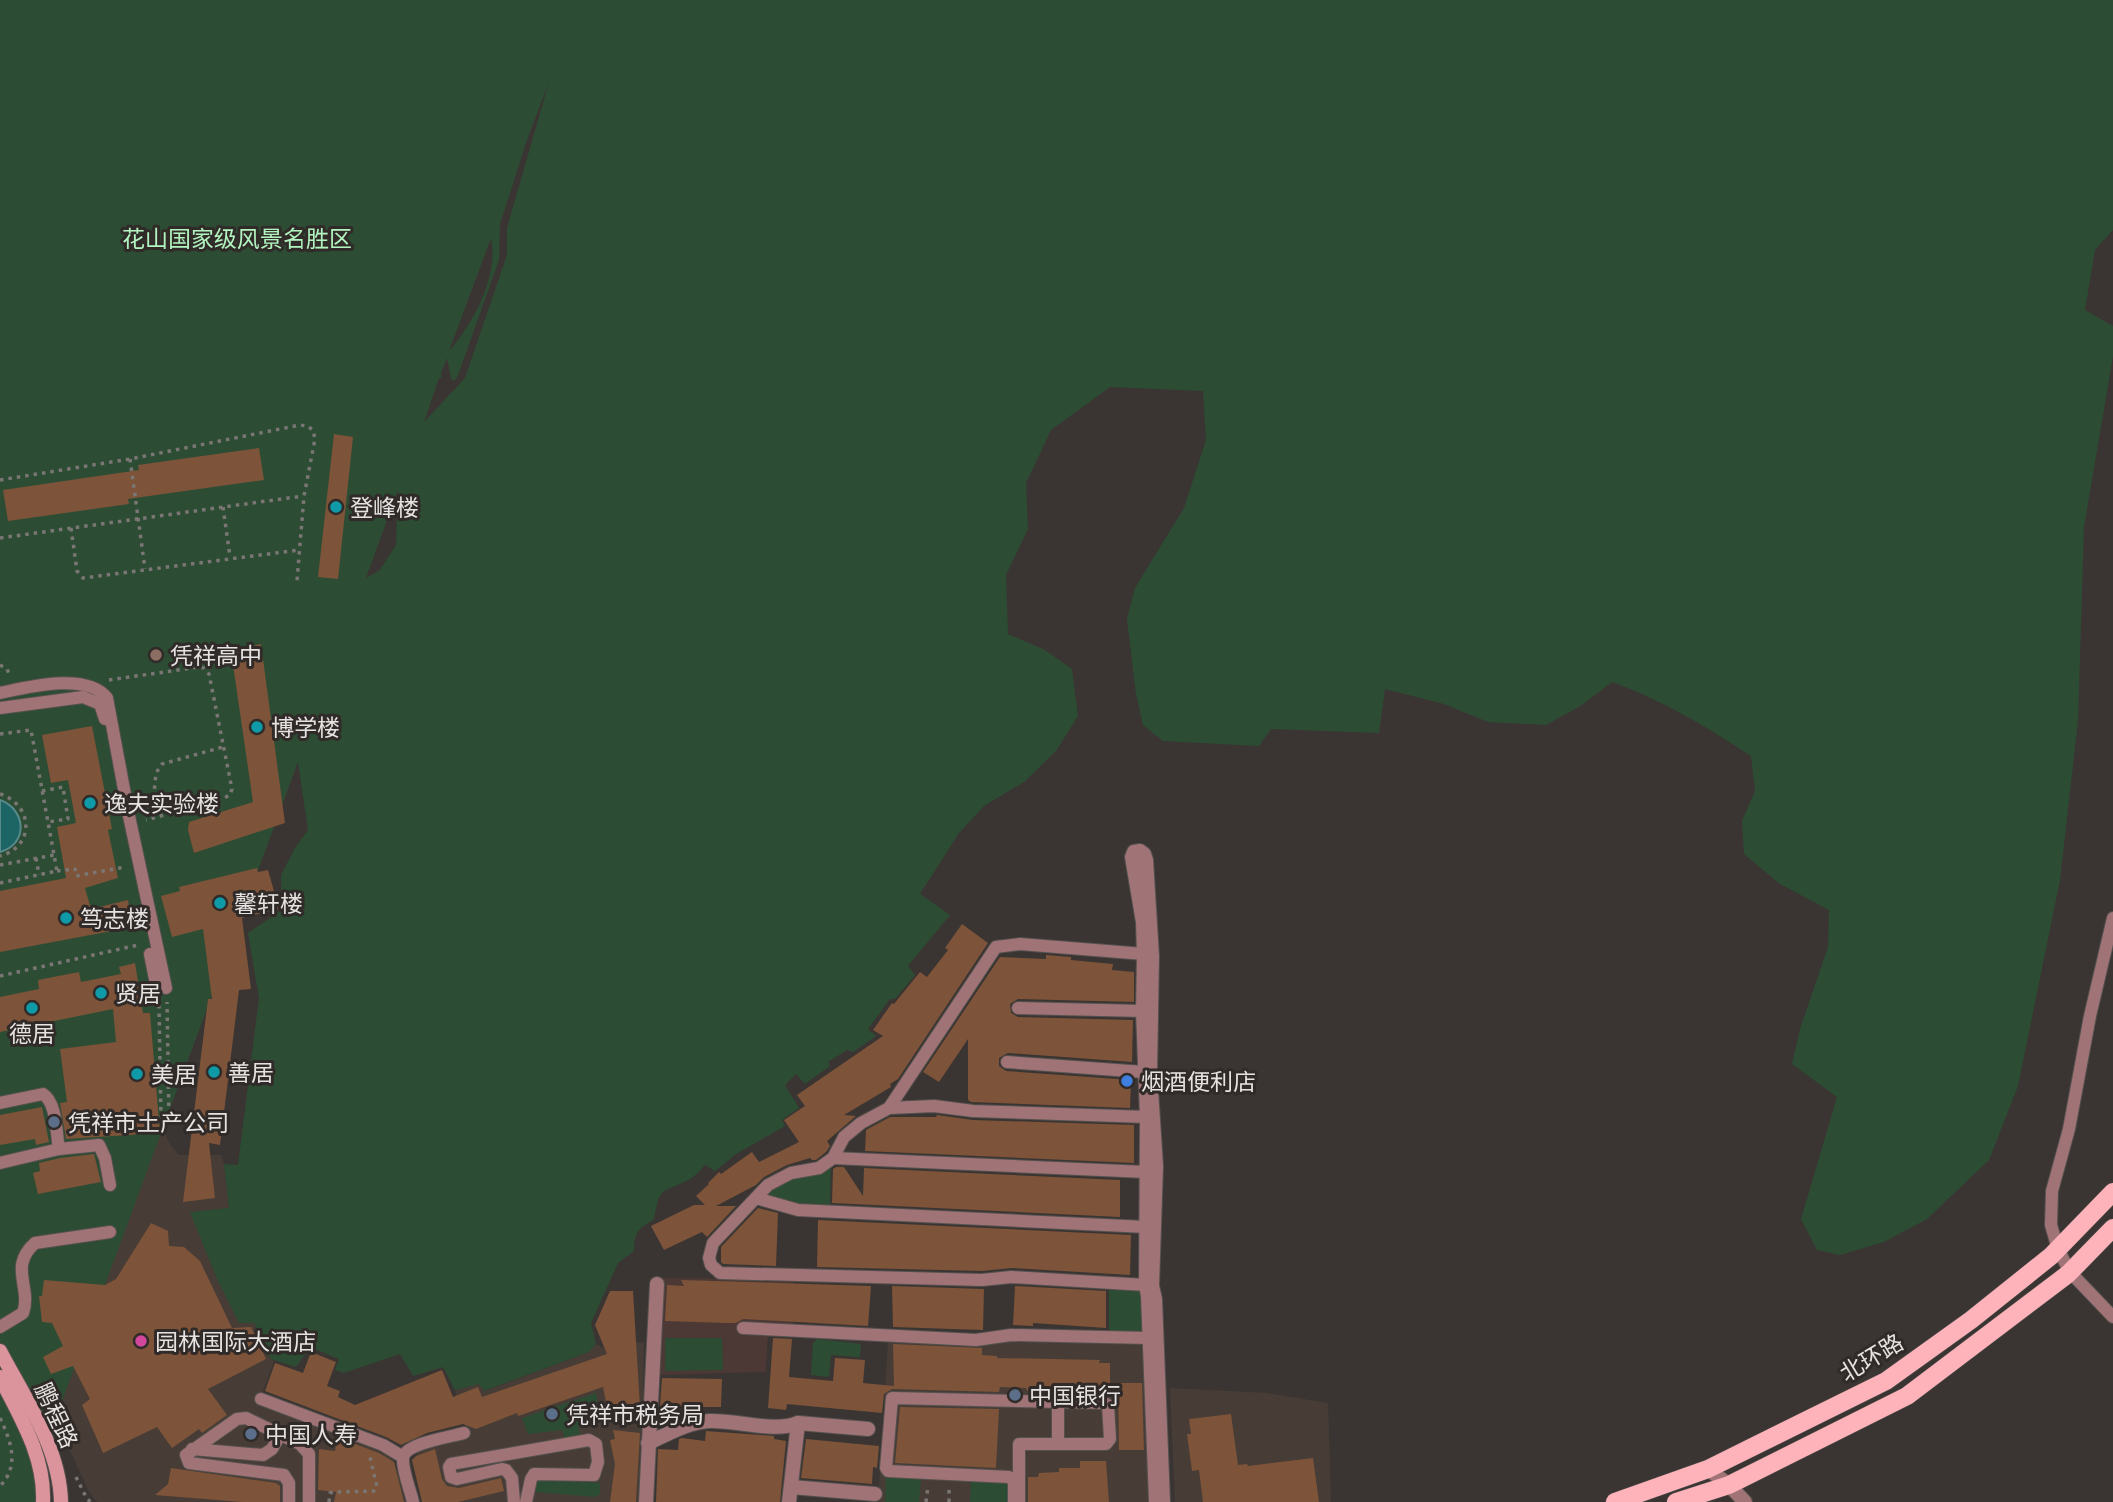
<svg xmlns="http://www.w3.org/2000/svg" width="2113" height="1502" font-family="'Noto Sans','Noto Sans SC',sans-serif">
<rect width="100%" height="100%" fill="#3a3532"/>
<g fill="#473d36">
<path d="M108,1027L172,1147L179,1155H221L224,1164L229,1208L191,1213L218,1281L239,1323H254L271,1359L274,1361L261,1396L392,1454L406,1502H97L89,1492L0,1297V1044Z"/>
<path d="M996,1340L1143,1345L1145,1349L1148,1502H878L888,1342L978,1345Z"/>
<path d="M638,1342L644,1343L641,1502H423L416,1450L466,1428L455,1390L479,1384L485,1391L589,1352L596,1344L603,1348Z"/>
<path d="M1170,1388L1267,1393L1328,1403L1331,1502H1175Z"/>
</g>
<path fill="#4c3834" d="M660,1278L794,1279L793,1326L768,1332L766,1372L659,1375L664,1284Z"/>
<g fill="#2c4d34" fill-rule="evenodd">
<path d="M0,0H2113V230L2095,250L2085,310L2113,326V356L2084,527L2078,721L2060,880L2018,1086L1989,1160L1927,1219L1884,1242L1840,1255L1817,1250L1801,1219L1837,1097L1792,1064L1800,1029L1828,947L1829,910L1780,884L1744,854L1742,821L1755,791L1751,756C1705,726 1664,701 1612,682L1582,705L1546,725L1488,722L1444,704L1385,689L1379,733L1271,729L1259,746L1163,741L1143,725L1136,694L1127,619L1135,588L1184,508L1206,440L1203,391L1110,387L1051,430L1026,483L1028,529L1006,575L1008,634L1045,650L1072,669L1078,716L1056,751L1024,782L984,806L959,833L920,894L950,915L908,966L915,975L895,999H890L868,1029L876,1036L853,1052L847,1050L828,1062L830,1066L805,1084L796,1074L785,1085L799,1108L782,1120L785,1126L736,1154L715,1171L705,1165C700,1170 695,1177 688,1180C661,1194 660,1185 654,1219C639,1229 634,1231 634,1251L618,1263L591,1323L596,1344L589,1352L484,1391L479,1384L455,1390L443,1367L413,1376L400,1354L344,1373L335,1370L339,1359L310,1347L296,1367L271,1359L254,1323H239L218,1281L190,1212L229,1208L224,1164L238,1165L259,998L248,933L282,910L281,875L295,848L308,830L298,762L58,1412L43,1502H0ZM549,82L507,228V255L465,378L424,422L439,378L442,377L441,373L447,358L451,378L454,381L457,378L499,260L500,224L527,140ZM491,238C499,275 474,323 449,351ZM398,490L396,545L380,570L366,578Z"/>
<path d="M831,1165L830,1206L791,1205L769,1197L770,1186Z"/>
<path d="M1109,1285L1140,1291L1143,1295L1142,1332H1109Z"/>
<path d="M665,1338H722L723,1370L665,1371Z"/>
<path d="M817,1339L861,1344L860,1357L831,1355L829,1377L811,1375L813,1343Z"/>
<path d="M596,1393L601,1417L596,1421L578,1424L580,1436L565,1439L562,1430L528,1434L522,1418Z"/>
<path d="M886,1476L921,1478L919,1502H885Z"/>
<path d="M541,1478L600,1483V1494L595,1497L536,1492V1481Z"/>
<path d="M971,1481L1012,1483V1502H970Z"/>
</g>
<path fill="#1d6465" stroke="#598a8a" stroke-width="2" d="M0,800C26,809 29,844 0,852Z"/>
<g fill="#7d5339">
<path d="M334,434L353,437L338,579L318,577Z"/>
<path d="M259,448L264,480L128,499L129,504L8,521L3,490L139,470L138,465Z"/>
<path d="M261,644L285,823L194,853L188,830L189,822L253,802L232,658L236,649Z"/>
<path d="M92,726L112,829L108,830L118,878L85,888L91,909L128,900L133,927L0,952V891L66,878L57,827L76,823L68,780L51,783L42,735Z"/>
<path d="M257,868L258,872L268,870L279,909L242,918L251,989L239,990L220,1145L209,1143L215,1198L183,1202L208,999H212L203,929L172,937L161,896L180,891L179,887Z"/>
<path d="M962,924L988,943L898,1079L890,1084L891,1087L844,1115L856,1116L827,1141L830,1146L826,1152L816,1160H812L810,1158L787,1165L764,1177L756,1185L716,1206H736L707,1237L702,1232L664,1250L651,1226L694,1205H705L696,1196L709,1184L708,1183L719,1172L721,1174L752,1152L759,1162L799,1142L784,1120L805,1106L797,1095L883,1036L873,1030L892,1003L894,1004L920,972L927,977L948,950L945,948Z"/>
<path d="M1046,955L1071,957V960L1113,964L1112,970L1134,972V1002L1018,999L1010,1004L1011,1013L1018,1017L1133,1020L1132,1062L1008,1053L999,1058V1066L1006,1071L1131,1080L1130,1108L971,1102L968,1100V1039L939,1082L923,1072L1000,957L1046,959Z"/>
<path d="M135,963L143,1013H150L160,1133L66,1139L60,1103L67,1102L60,1049L116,1042L113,1009L0,1032V997L39,989L38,980L79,972L81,982L121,974L119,967Z"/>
<path d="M42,1107L49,1142L36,1145L35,1139L0,1145V1115Z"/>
<path d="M937,1115L973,1120L1134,1125V1163L865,1151L866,1130L890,1117H936Z"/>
<path d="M94,1154L101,1182L38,1194L33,1173L40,1171L39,1163L60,1158Z"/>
<path d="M836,1167H844L863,1196L864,1168L1120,1180V1217L832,1203L833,1169Z"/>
<path d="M758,1208L778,1213L776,1266L723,1264L721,1262V1247Z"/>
<path d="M818,1220L1131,1235L1130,1275L1012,1268L982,1271L817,1267Z"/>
<path d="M151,1223L168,1231L169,1246L184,1247L200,1261L232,1328L251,1327L266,1359L208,1389L227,1415L202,1433L199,1429L172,1448L157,1427L103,1453L82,1405L90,1399L73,1366L51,1374L43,1357L63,1346L52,1323L42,1322L39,1296H42L44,1280L105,1285L116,1279Z"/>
<path d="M681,1280L871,1286L868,1326L743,1319L736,1323H726L665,1321L667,1285L684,1286Z"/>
<path d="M892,1286L984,1289L983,1330L893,1327Z"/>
<path d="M1015,1286L1106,1291V1328L1033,1323V1326L1013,1325Z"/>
<path d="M610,1291H633L640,1407H607L603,1387L518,1416L517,1413L476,1429L463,1424L427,1433L401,1445L386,1437L265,1391L275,1363L303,1373L311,1352L336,1362L327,1386L340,1391L338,1397L355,1405L442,1370L453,1397L478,1387L482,1397L607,1354L595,1325Z"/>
<path d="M773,1338L792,1339L789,1377L833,1381L835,1358L865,1360L863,1383L894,1386L893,1344L982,1348V1355L997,1356V1358L1100,1360L1099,1363H1110V1393L1076,1392L1075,1389L1027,1391L1026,1388L1000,1387L999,1392L892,1389L884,1394L882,1413L787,1404L786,1410L768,1408Z"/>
<path d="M662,1378L722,1379L721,1407H660Z"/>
<path d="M1118,1383H1142L1144,1450H1119Z"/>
<path d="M900,1407L999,1409L996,1468L895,1463Z"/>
<path d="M1231,1414L1238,1465L1247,1464L1248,1466L1313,1458L1319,1502H1203L1199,1470L1192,1471L1187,1434H1191L1189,1419Z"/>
<path d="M613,1430L640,1433L636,1502H610L615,1464L610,1440L615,1439Z"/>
<path d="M706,1431L774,1436V1439L786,1441L780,1502H656L658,1449L678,1450L679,1439L682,1438L705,1441Z"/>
<path d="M337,1437L379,1453L394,1462L404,1502H334L336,1492L318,1490L319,1449L335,1451Z"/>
<path d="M806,1439L879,1446L877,1468L873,1467L872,1484L801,1478Z"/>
<path d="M435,1449L442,1479L447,1486L459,1488L501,1478L504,1491L458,1502H422L412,1460L416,1456Z"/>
<path d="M1080,1461H1106L1109,1502H1028V1477H1038L1039,1473L1059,1472V1468H1080Z"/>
<path d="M171,1468L276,1483L280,1486V1502H242L155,1495L168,1484Z"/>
</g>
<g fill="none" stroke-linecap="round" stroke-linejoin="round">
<defs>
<g id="service">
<path d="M0,693C28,687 87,672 107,698L129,816L166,988"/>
<path d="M0,708L83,697L100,704L105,719"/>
<path d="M2113,918L2090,1016L2069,1129L2052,1191L2051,1225L2058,1249L2070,1272L2113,1317"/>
<path d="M150,954L157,989"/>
<path d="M1144,954L1020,944L996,947L889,1108L861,1123L844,1137L833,1158L819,1168L791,1173L768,1185L713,1243L709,1258L711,1265L720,1273L982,1280L1011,1277L1146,1285"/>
<path d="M1018,1008L1143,1011"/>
<path d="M1007,1062L1144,1072"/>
<path d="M0,1103L43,1094C57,1103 56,1133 59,1149L99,1145L105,1158L110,1185"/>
<path d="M889,1108L934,1106L973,1111L1147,1117"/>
<path d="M833,1158L1146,1172"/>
<path d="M0,1163L59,1149"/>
<path d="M756,1198L798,1210L1146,1227"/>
<path d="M0,1327L23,1313C32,1287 8,1267 35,1243L110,1232"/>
<path d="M743,1328L976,1340L1011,1335L1148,1338"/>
<path d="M261,1399L383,1445L403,1457"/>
<path d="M1058,1443V1401"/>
<path d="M192,1449L263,1455L272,1449L280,1435"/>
<path d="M289,1502V1483L284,1475L189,1463L186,1455L237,1419L246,1418L300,1444L309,1454V1502"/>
<path d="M413,1502C410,1489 402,1470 403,1458C405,1443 451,1437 464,1433"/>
<path d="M514,1502L512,1478L506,1470L502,1469L457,1479L451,1477L449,1467L451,1464L589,1440L596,1444L598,1462L594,1475L534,1474L531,1479L526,1502"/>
<path d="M1014,1502V1481L1009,1477L888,1471L886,1468L892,1398L1104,1403L1108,1405L1110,1439L1106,1444H1019V1502"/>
</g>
<g id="minor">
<path d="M648,1443C668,1434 688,1422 710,1421C736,1420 775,1433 798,1423"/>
<path d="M1708,1469L1729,1485L1745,1502"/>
<path d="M791,1487L875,1494"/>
<path d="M646,1502L657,1284"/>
<path d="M789,1502L798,1423L868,1429"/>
<path d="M1156,1502L1148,1296L1146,1285L1147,1117L1143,1011L1144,954L1143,922L1132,857L1134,852L1140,851L1144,854L1146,860L1152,956L1150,1074L1156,1166L1152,1286L1155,1299L1163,1502"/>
</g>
<g id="secondary">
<path d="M0,1351C24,1397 60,1448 61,1502"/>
<path d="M0,1377C20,1417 45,1456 43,1502"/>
</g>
<g id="primary">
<path d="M1615,1502L1708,1469L1886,1381L1971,1320L2051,1256L2113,1192"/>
<path d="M1676,1502L1729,1485L1907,1396L2068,1274L2113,1228"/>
</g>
</defs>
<use href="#service" stroke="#55514e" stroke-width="14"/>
<use href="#minor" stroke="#55514e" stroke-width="16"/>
<use href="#secondary" stroke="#55514e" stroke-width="16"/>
<use href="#primary" stroke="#55514e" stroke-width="19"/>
<g stroke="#7a7673" stroke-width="3.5" stroke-dasharray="3.5 5" stroke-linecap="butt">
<path d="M130,459L145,569"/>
<path d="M0,480L130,459L300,425L307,426L313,430L315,439L304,496L297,581"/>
<path d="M223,507L230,557"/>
<path d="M71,528L77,571L83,578L299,550"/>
<path d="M0,538L303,496"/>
<path d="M0,665L7,669L10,676"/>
<path d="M109,680L199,667L204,668L209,674L232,789L230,795L222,799L146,820"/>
<path d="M0,734L31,730L57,871L0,883"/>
<path d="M42,791L63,787L68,819L48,822"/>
<path d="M0,794C34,805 35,847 0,856"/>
<path d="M144,811C161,800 149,777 162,764L223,747"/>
<path d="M36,858L39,875"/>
<path d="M0,865L54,855"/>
<path d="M57,871L75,869L76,876L125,867"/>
<path d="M0,976L138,945"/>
<path d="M159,1005L161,1119L165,1126L169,1124V1119L167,1002"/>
<path d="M0,1418C11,1441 20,1466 0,1486"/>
<path d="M76,1477L87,1499L91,1502"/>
<path d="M329,1502L330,1493L333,1492L374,1491L377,1487L370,1457"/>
<path d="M926,1502L928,1486"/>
<path d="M949,1502V1490"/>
</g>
<use href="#service" stroke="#a07377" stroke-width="12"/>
<use href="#minor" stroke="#a07377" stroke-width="14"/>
<use href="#secondary" stroke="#db949c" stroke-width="14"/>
<use href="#primary" stroke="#feb3bb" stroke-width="18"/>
</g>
<g fill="#0f9aa8" stroke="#302b28" stroke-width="2.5">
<circle cx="336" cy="507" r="7"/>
<circle cx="257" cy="727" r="7"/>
<circle cx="90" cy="803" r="7"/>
<circle cx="220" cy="903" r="7"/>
<circle cx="66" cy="918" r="7"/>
<circle cx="101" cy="993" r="7"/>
<circle cx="32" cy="1008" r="7"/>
<circle cx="214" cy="1072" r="7"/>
<circle cx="137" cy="1074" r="7"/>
</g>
<circle fill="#8d6e63" stroke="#302b28" stroke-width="2.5" cx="156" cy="655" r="7"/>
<circle fill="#3f7fe0" stroke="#302b28" stroke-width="2.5" cx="1127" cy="1081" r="7"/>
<g fill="#5c6f8a" stroke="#302b28" stroke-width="2.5">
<circle cx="54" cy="1122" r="7"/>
<circle cx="1015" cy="1395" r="7"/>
<circle cx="552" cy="1414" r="7"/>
<circle cx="251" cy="1434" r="7"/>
</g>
<circle fill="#d1479c" stroke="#302b28" stroke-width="2.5" cx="141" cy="1341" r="7"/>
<g text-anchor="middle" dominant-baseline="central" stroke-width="6" stroke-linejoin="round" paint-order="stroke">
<g font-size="23" fill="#b1f4bf" stroke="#302b28">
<text x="237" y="238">花山国家级风景名胜区</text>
</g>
<g font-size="23" fill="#e5e2e1" stroke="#302b28" text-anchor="start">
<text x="350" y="507">登峰楼</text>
<text x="170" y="655">凭祥高中</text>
<text x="271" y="727">博学楼</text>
<text x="104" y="803">逸夫实验楼</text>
<text x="234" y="903">馨轩楼</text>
<text x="80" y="918">笃志楼</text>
<text x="115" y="993">贤居</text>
<text x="32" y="1033" text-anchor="middle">德居</text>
<text x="228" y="1072">善居</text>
<text x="151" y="1074">美居</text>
<text x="1141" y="1081">烟酒便利店</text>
<text x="68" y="1122">凭祥市土产公司</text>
<text x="155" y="1341">园林国际大酒店</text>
<text x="1029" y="1395">中国银行</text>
<text x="566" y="1414">凭祥市税务局</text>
<text x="265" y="1434">中国人寿</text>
</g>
<g font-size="23" fill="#e5e2e1" stroke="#302b28">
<text transform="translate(1871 1357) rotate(-31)">北环路</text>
<text transform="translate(57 1415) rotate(65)">鹏程路</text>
</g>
</g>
</svg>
